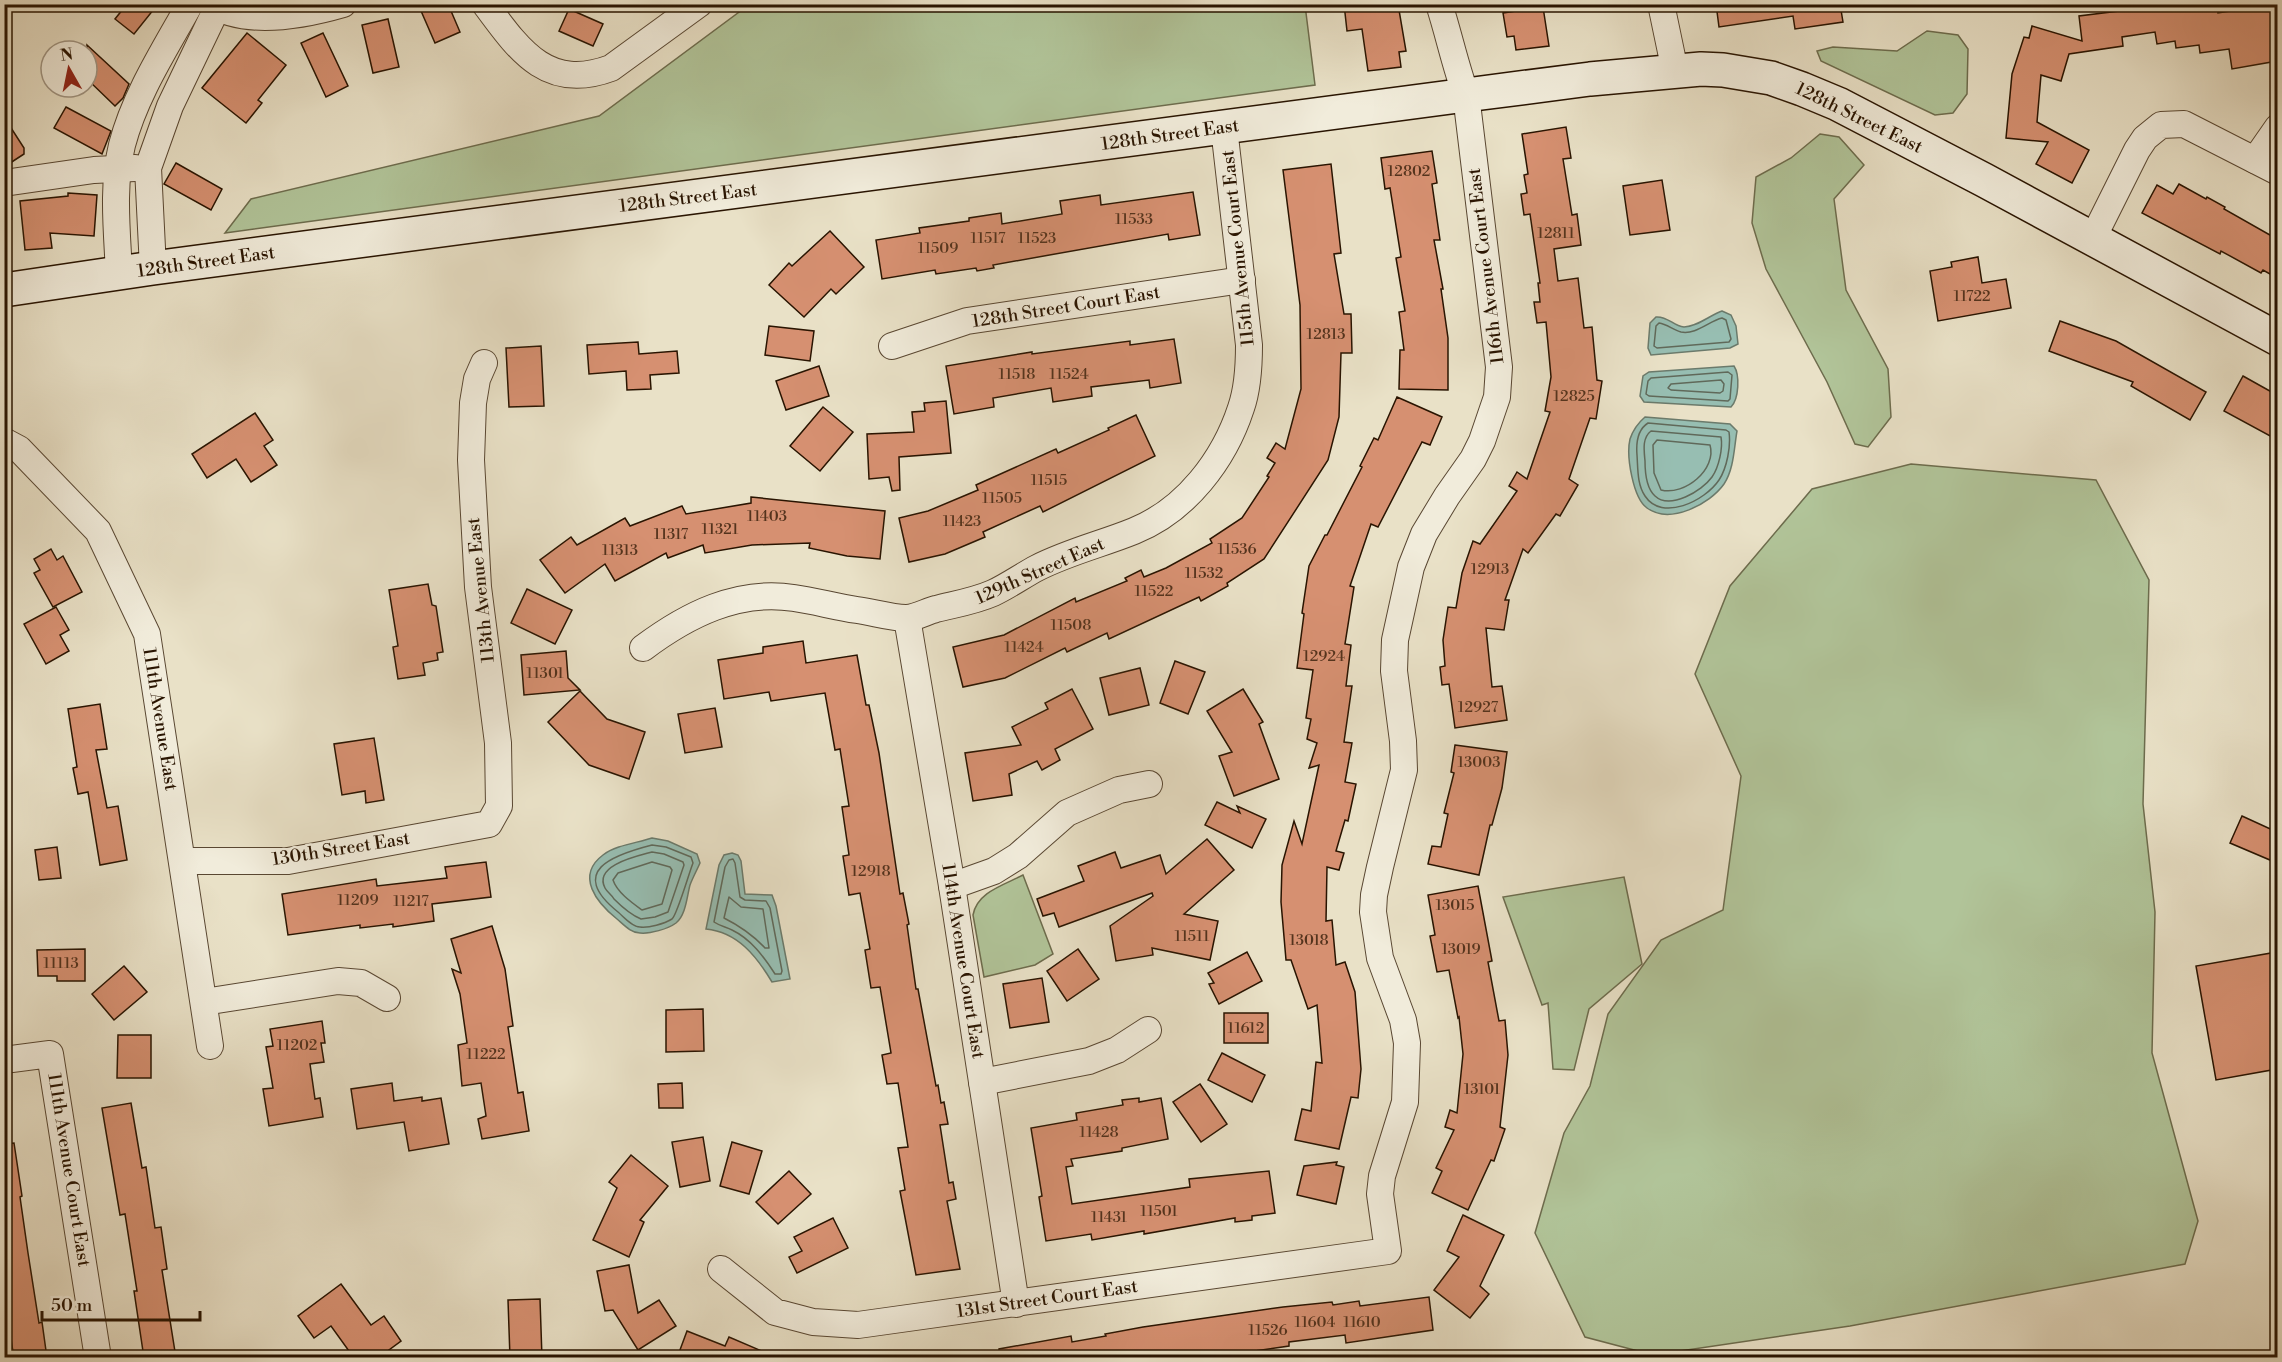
<svg xmlns="http://www.w3.org/2000/svg" width="2282" height="1362" font-family="'Libre Bodoni',serif">
<rect width="100%" height="100%" fill="#e9e1c7"/>
<filter id="stains"><feTurbulence type="fractalNoise" baseFrequency=".00333" numOctaves="4"/><feColorMatrix values="0 0 0 0 .2 0 0 0 0 .09 0 0 0 0 .02 0 0 0 .5 -.17"/></filter>
<radialGradient id="worn" r=".72"><stop offset=".6" stop-color="#630" stop-opacity="0"/><stop offset="1" stop-color="#630" stop-opacity=".3"/></radialGradient>
<g fill="#b1c499" stroke="#6d6c4d" stroke-width="1.5">
<path d="M750,4L1305,5L1315,85L225,233L251,199L599,116Z"/>
<path d="M1927,31L1958,35L1968,49L1967,94L1953,113L1935,115L1821,61L1817,51L1833,47L1897,51Z"/>
<path d="M1820,134L1839,137L1864,165L1834,199L1846,290L1888,369L1891,417L1868,447L1855,444L1827,382L1766,269L1752,223L1756,177L1791,158Z"/>
<path d="M1911,464L2096,480L2149,580L2143,804L2155,912L2152,1053L2198,1221L2185,1264L1850,1326L1653,1355L1585,1337L1535,1233L1564,1133L1590,1086L1608,1014L1661,940L1723,910L1741,776L1695,674L1730,586L1812,489Z"/>
<path d="M1023,875L1053,954L1035,965L984,977L973,915C977,892 1004,885 1023,875Z"/>
<path d="M1624,877L1642,964L1589,1009L1574,1070L1553,1069L1548,1003L1542,1005L1503,897Z"/>
</g>
<g fill="#97beb2" stroke="#6b7a6b" stroke-width="1.5">
<path d="M1722,311L1731,315L1736,326L1738,344L1730,348L1651,355L1648,348L1650,323L1656,317C1668,316 1673,326 1684,327C1697,327 1710,315 1722,311Z"/>
<path d="M1734,366C1740,375 1739,399 1731,407L1644,402L1640,396L1643,376L1649,372Z"/>
<path d="M1645,417L1730,424L1737,431C1734,448 1734,469 1724,484C1710,504 1670,525 1647,508C1633,498 1626,456 1630,439C1633,430 1638,423 1645,417Z"/>
<path d="M652,838L668,841L697,854L700,863C697,870 693,877 690,885C687,896 686,915 676,923C668,929 650,934 640,933C631,933 624,925 617,919C597,903 575,876 603,855C616,845 637,843 652,838Z"/>
<path d="M732,853L738,855L741,861L745,894L772,895L776,906L790,979L772,982C757,957 738,932 706,929L719,865L724,855Z"/>
</g>
<g fill="none" stroke-linecap="round" stroke-linejoin="round">
<g stroke="#60695a" stroke-width="1.5">
<path d="M1722,318L1726,320L1731,339L1729,342L1657,348L1654,346L1656,326L1659,323C1667,324 1673,330 1681,332C1696,335 1709,321 1722,318Z"/>
<path d="M1728,372L1732,375L1730,399L1728,401L1649,396L1646,394L1648,381L1651,378Z"/>
<path d="M1721,380L1724,384L1723,391L1720,393L1671,390L1668,388L1671,384Z"/>
<path d="M1648,423L1726,430L1729,432C1731,446 1727,468 1719,480C1705,501 1662,522 1645,496C1637,484 1638,469 1637,455C1636,443 1637,430 1648,423Z"/>
<path d="M1651,431L1721,437C1723,448 1719,467 1712,477C1702,491 1670,510 1655,496C1646,488 1645,472 1645,461C1644,450 1642,438 1651,431Z"/>
<path d="M1657,440L1710,445C1717,469 1685,496 1661,490L1654,473L1653,445Z"/>
<path d="M652,845L666,847L691,857L693,863C689,873 677,915 672,919C664,924 649,928 640,927C632,927 624,917 618,912C567,871 613,855 652,845Z"/>
<path d="M652,852L664,854L683,862L684,865L668,912L655,917L641,919C631,915 621,906 614,899C612,895 607,892 605,888C593,865 638,856 652,852Z"/>
<path d="M733,859L735,863L740,897L745,900L766,901L770,908L782,971L781,974H775C764,957 751,939 732,930C726,927 720,926 714,922L725,867L729,860Z"/>
<path d="M652,862L670,867L672,870L662,904L642,910C631,902 617,892 613,880L618,873Z"/>
<path d="M729,897L741,907L763,909L769,948H765C752,934 740,926 724,918Z"/>
</g>
</g>
<g fill="#d69071" stroke="#291401" stroke-width="1.5">
<path d="M127,4H158L134,34L115,19Z"/>
<path d="M418,4H448L460,32L435,43Z"/>
<path d="M1344,4H1398L1406,51L1399,52L1401,67L1368,71L1362,29L1347,31Z"/>
<path d="M1716,4H1840L1843,22L1795,29L1793,16L1719,27Z"/>
<path d="M2127,4H2167L2168,9L2217,4L2218,13L2277,4V61L2232,69L2229,49L2200,53L2199,45L2176,48L2175,41L2157,44L2155,32L2122,37L2123,46L2069,54L2061,81L2041,75L2037,122L2089,150L2072,183L2036,164L2048,142L2006,138L2012,74L2024,37L2029,38L2032,26L2082,41L2079,16L2127,10Z"/>
<path d="M1543,7L1549,46L1516,50L1514,36L1507,37L1503,13Z"/>
<path d="M569,9L603,24L593,46L559,31Z"/>
<path d="M388,19L399,67L373,73L362,25Z"/>
<path d="M247,33L286,65L258,100L262,103L246,123L202,88Z"/>
<path d="M323,33L348,86L326,97L301,43Z"/>
<path d="M87,45L129,84L123,98L115,106L87,79Z"/>
<path d="M66,107L111,131L102,154L54,128Z"/>
<path d="M4,117L24,148V154L4,167Z"/>
<path d="M1566,127L1571,158L1563,159L1572,215L1577,214L1581,245L1554,249L1558,281L1578,278L1584,328L1592,327L1597,380L1602,381L1596,419L1590,418L1569,479L1578,485L1560,516L1556,514L1528,553L1523,549L1505,600H1509L1504,630L1486,628L1492,687L1502,686L1507,720L1455,728L1449,684L1442,685L1440,667L1445,666L1443,640L1448,607L1456,608L1462,573L1473,541L1480,544L1517,491L1509,486L1517,472L1527,479L1550,412L1545,411L1551,377L1546,322L1537,323L1534,302H1540L1538,283H1540L1530,214L1524,215L1521,194L1527,193L1524,175L1528,174L1522,134Z"/>
<path d="M1432,151L1437,183L1432,184L1440,240H1434L1443,289H1441L1448,338V390L1399,389L1400,350H1404L1399,312L1405,311L1396,258L1401,257L1390,188L1385,189L1381,158Z"/>
<path d="M176,163L222,189L211,210L164,184Z"/>
<path d="M1331,164L1341,253L1334,254L1344,314H1351L1352,353H1341L1339,417L1328,460L1264,559L1227,583L1228,586L1201,601L1199,597L1109,639L1107,633L1067,652L1065,648L1005,678L963,687L953,647L1004,635L1075,598L1076,602L1127,581L1125,578L1141,570L1144,577L1166,568L1212,543L1210,539L1242,518L1269,477L1267,476L1275,463L1267,458L1276,443L1285,449L1301,389L1300,305L1283,170Z"/>
<path d="M1662,180L1670,230L1630,235L1623,186Z"/>
<path d="M2179,184L2206,199L2207,197L2225,207L2224,209L2277,239V278L2263,270L2261,273L2221,251L2220,254L2142,213L2157,185L2173,194Z"/>
<path d="M1193,192L1200,235L1169,240L1168,234L993,265L994,268L977,271L976,268L936,274L935,270L882,279L876,240L920,233L919,228L969,221V218L1001,213L1002,224L1062,214L1060,201L1100,195L1101,205Z"/>
<path d="M68,193L97,195L94,236L50,233L52,248L25,250L20,201L68,196Z"/>
<path d="M830,231L864,267L836,294L831,289L804,317L769,285L789,263L792,266Z"/>
<path d="M1978,257L1982,283L2006,279L2011,308L1938,321L1930,271L1952,267L1951,262Z"/>
<path d="M2060,321L2116,341L2206,392L2190,420L2131,386L2133,382L2049,351Z"/>
<path d="M769,326L814,331L810,361L765,355Z"/>
<path d="M1174,339L1181,383L1150,388L1149,380L1091,387L1092,396L1053,402L1051,388L993,398L994,407L954,414L946,366L1032,352V354L1130,341V345Z"/>
<path d="M638,342L639,354L677,351L679,373L650,375L651,389L627,390L626,371L589,374L587,345Z"/>
<path d="M541,346L544,406L509,407L506,348Z"/>
<path d="M819,366L829,396L786,410L776,381Z"/>
<path d="M2243,376L2277,395V427L2272,437L2224,411Z"/>
<path d="M1397,397L1442,417L1430,445L1422,442L1378,527L1371,524L1350,586L1354,587L1345,644L1351,645L1346,686H1352L1344,742L1352,743L1345,782L1356,784L1348,821L1345,820L1336,851L1344,853L1339,870L1327,867L1326,921L1332,920L1336,965L1345,962L1355,992L1361,1069L1358,1098L1351,1097L1339,1149L1295,1140L1302,1109L1311,1111L1316,1062L1322,1063L1317,1005L1308,1009L1291,960H1286L1281,902L1282,865L1294,821L1302,844L1319,765L1309,768L1317,743L1307,739L1311,719L1306,718L1313,670L1297,668L1304,614L1302,613L1309,566L1325,535H1327L1362,467L1360,466L1374,438L1378,440Z"/>
<path d="M946,401L951,453L899,457L900,490L892,491L889,477L869,479L867,434L914,432L912,412L925,411L924,403Z"/>
<path d="M823,407L853,432L820,471L790,446Z"/>
<path d="M255,413L273,440L264,446L277,465L251,482L236,459L207,478L192,454Z"/>
<path d="M1136,415L1155,456L1043,512L1040,506L983,532L985,537L945,554L909,562L899,518L928,511L978,490L976,485L1056,449L1058,453L1109,430L1108,428Z"/>
<path d="M751,497L885,511L880,559L847,556L809,548L810,543L752,545L705,553L703,545L668,558L666,553L615,581L605,564L565,593L540,560L571,537L577,545L625,518L630,526L682,506L686,514L751,503Z"/>
<path d="M51,549L57,560L63,556L82,592L53,607L34,573L40,570L34,559Z"/>
<path d="M428,584L432,605L436,606L443,652L437,653L438,660L423,663L425,675L398,679L393,647L398,646L389,590Z"/>
<path d="M527,589L572,610L555,644L511,623Z"/>
<path d="M56,607L69,630L60,635L69,651L46,664L24,624Z"/>
<path d="M803,641L806,663L857,655L866,705H869L879,753L900,894L903,893L909,924L907,925L916,989H918L936,1086L938,1085L941,1103L944,1102L948,1124L940,1125L949,1183L953,1182L956,1199L947,1201L960,1269L916,1275L900,1191L905,1190L898,1148L908,1147L898,1083L887,1084L882,1055L891,1053L880,987L871,988L865,950L870,949L860,893L849,895L843,856L849,855L842,807L849,806L840,749L835,750L825,693L771,701L769,692L724,699L718,660L763,653V647Z"/>
<path d="M566,651L568,678L580,690L524,695L521,655Z"/>
<path d="M1175,661L1205,672L1188,714L1160,703Z"/>
<path d="M1140,668L1149,705L1109,715L1100,678Z"/>
<path d="M1072,689L1093,729L1055,749L1060,760L1042,770L1037,761L1009,774L1012,795L973,801L965,753L1021,745L1012,727L1048,709L1045,703Z"/>
<path d="M1243,689L1263,722L1259,724L1279,779L1234,796L1219,756L1232,752L1207,711Z"/>
<path d="M580,691L607,719L645,732L629,779L589,765L548,722Z"/>
<path d="M100,704L107,749L96,750L107,808L118,806L127,860L100,865L88,792L78,794L73,768L77,767L68,709Z"/>
<path d="M715,708L722,747L685,753L678,714Z"/>
<path d="M374,738L384,800L366,803L365,791L342,795L334,744Z"/>
<path d="M1455,745L1507,752L1502,788L1492,825H1490L1479,875L1428,864L1432,846L1441,847L1448,814L1444,813L1454,773L1451,772Z"/>
<path d="M1217,802L1240,813L1237,806L1266,819L1252,848L1205,825Z"/>
<path d="M2242,816L2277,832V863L2230,843Z"/>
<path d="M1207,839L1234,870L1184,914L1218,921L1210,960L1152,948L1153,955L1116,961L1110,926L1153,896L1152,893L1059,927L1054,913L1043,916L1037,899L1084,881L1078,866L1115,852L1121,868L1160,855L1166,874Z"/>
<path d="M57,847L61,878L39,880L35,850Z"/>
<path d="M486,862L491,897L432,904L434,921L393,927V924L360,928V925L288,935L282,894L376,879L377,886L447,878L445,867Z"/>
<path d="M1478,886L1492,961L1488,962L1499,1021L1505,1020L1508,1055L1500,1127L1505,1129L1494,1161L1491,1160L1468,1210L1432,1193L1442,1171L1436,1168L1454,1130L1445,1127L1450,1110L1457,1113L1463,1054L1459,1017L1458,1018L1449,970L1437,972L1430,936L1435,935L1428,895Z"/>
<path d="M492,926L505,969L513,1026L508,1027L518,1093L523,1092L529,1131L482,1139L478,1119L486,1116L481,1083L462,1086L458,1045L467,1043L460,994L452,969L461,973L451,939Z"/>
<path d="M85,949V981H57V976H38L37,950Z"/>
<path d="M1078,949L1099,979L1067,1001L1047,971Z"/>
<path d="M1247,952L1262,981L1219,1004L1209,984L1214,983L1208,973Z"/>
<path d="M2277,952V1069L2216,1080L2196,966Z"/>
<path d="M124,966L147,992L114,1020L92,994Z"/>
<path d="M1042,978L1049,1022L1010,1028L1003,984Z"/>
<path d="M703,1009L704,1051L666,1052V1010Z"/>
<rect x="1224" y="1013" width="44" height="30"/>
<path d="M322,1021L325,1043H321L324,1062L310,1064L315,1099L320,1098L323,1117L269,1126L263,1089L273,1088L266,1047L273,1046L270,1029Z"/>
<path d="M118,1035H151V1078H117Z"/>
<path d="M1222,1053L1265,1075L1252,1102L1208,1080Z"/>
<path d="M392,1083L394,1101L422,1097V1101L441,1098L449,1144L409,1151L404,1122L357,1129L351,1089Z"/>
<path d="M682,1083L683,1108H659L658,1084Z"/>
<path d="M1200,1084L1227,1124L1201,1142L1173,1102Z"/>
<path d="M1139,1098V1102L1161,1098L1168,1139L1122,1148V1151L1071,1159L1073,1166L1066,1167L1072,1204L1190,1187L1189,1179L1269,1171L1275,1213L1252,1216V1220L1235,1222V1218L1144,1234V1231L1092,1240L1091,1234L1046,1241L1039,1197L1042,1196L1031,1128L1077,1120L1076,1113L1123,1105L1122,1100Z"/>
<path d="M131,1103L142,1168L146,1167L155,1228L161,1227L167,1269L162,1270L176,1358H144L134,1291H137L125,1214L120,1215L102,1108Z"/>
<path d="M703,1137L710,1181L680,1187L672,1142Z"/>
<path d="M732,1142L762,1151L749,1194L720,1186Z"/>
<path d="M14,1143L22,1196L20,1197L28,1253L39,1323L42,1322L47,1358H14L7,1314L4,1315V1144Z"/>
<path d="M631,1155L668,1186L640,1220L644,1222L629,1257L593,1240L617,1188L609,1182Z"/>
<path d="M1337,1162L1336,1165L1344,1167L1336,1204L1297,1195L1304,1166Z"/>
<path d="M789,1171L811,1194L778,1224L756,1202Z"/>
<path d="M1463,1215L1504,1235L1480,1286L1489,1294L1470,1318L1434,1290L1459,1257L1447,1251Z"/>
<path d="M833,1218L848,1248L797,1273L789,1257L802,1251L794,1237Z"/>
<path d="M629,1265L638,1313L659,1300L676,1326L638,1350L613,1310L605,1311L597,1271Z"/>
<path d="M341,1284L371,1325L384,1316L401,1341L378,1358H354L331,1326L314,1338L298,1316Z"/>
<path d="M1429,1297L1433,1330L1346,1343L1345,1335L1289,1342V1346L1206,1358H1203L1202,1354L1179,1358H999V1349L1071,1336L1072,1342L1106,1336L1105,1334L1143,1327L1283,1307L1332,1302L1333,1305L1359,1301L1360,1306Z"/>
<path d="M540,1299L542,1358H510L508,1300Z"/>
<path d="M687,1331L725,1346L729,1337L778,1358H677Z"/>
</g>
<g fill="none" stroke-linecap="round" stroke-linejoin="round">
<defs>
<g id="street">
<path d="M211,4C248,27 305,15 343,4"/>
<path d="M485,4C519,50 547,92 611,68L699,4"/>
<path d="M1661,4L1675,71"/>
<path d="M2255,160L2278,127"/>
<path d="M4,183L94,170L135,168"/>
<path d="M2092,240L2137,150L2145,138L2161,125L2184,124L2278,172"/>
<path d="M153,268L148,168L170,106L217,8"/>
<path d="M119,273C117,231 112,186 122,145C135,95 165,49 190,4"/>
<path d="M892,346L967,321L1242,280"/>
<path d="M4,441L19,449L98,531L147,634L210,1046"/>
<path d="M907,618L952,886L1016,1304"/>
<path d="M643,648C687,615 738,589 794,598C815,601 836,607 857,610C872,612 892,618 906,618C916,618 927,611 936,609C956,604 975,601 993,593C1008,586 1022,576 1037,568C1068,552 1102,544 1134,531C1186,510 1224,460 1241,408C1248,388 1249,366 1249,345L1224,128"/>
<path d="M183,861H288L489,824L499,806L498,743L478,587L471,460L473,403L477,379L484,363"/>
<path d="M952,886L994,871L1018,856L1067,813L1119,790L1149,784"/>
<path d="M204,1002L338,981L361,983L387,998"/>
<path d="M4,1060L50,1054L98,1358"/>
<path d="M982,1082L1089,1061L1117,1050L1148,1030"/>
<path d="M721,1269L775,1312L813,1322L858,1325L1388,1251L1380,1194L1382,1176L1405,1102L1407,1043L1403,1020L1380,958L1373,912L1374,895L1380,867L1404,770L1403,741L1394,671L1395,640L1411,567L1424,534L1447,496L1473,459L1482,441L1497,397L1499,367L1466,95C1455,65 1449,35 1439,4"/>
</g>
<path id="secondary" d="M4,290L153,268L1466,95L1590,79L1701,69L1723,70L1771,78L1802,89L1838,104L1984,180L2278,339"/>
</defs>
<use href="#street" stroke="#594732" stroke-width="28"/>
<use href="#secondary" stroke="#291401" stroke-width="36"/>
<use href="#street" stroke="#f1ecdb" stroke-width="26"/>
<use href="#secondary" stroke="#f1ecdb" stroke-width="33"/>
</g>
<g text-anchor="middle" dominant-baseline="central" stroke-width="5" stroke-linejoin="round" paint-order="stroke">
<g font-size="15" fill="#54331d">
<text x="1409" y="171">12802</text>
<text x="1134" y="219">11533</text>
<text x="1556" y="233">12811</text>
<text x="988" y="238">11517</text>
<text x="1037" y="238">11523</text>
<text x="938" y="248">11509</text>
<text x="1972" y="296">11722</text>
<text x="1326" y="334">12813</text>
<text x="1017" y="374">11518</text>
<text x="1069" y="374">11524</text>
<text x="1574" y="396">12825</text>
<text x="1049" y="480">11515</text>
<text x="1002" y="498">11505</text>
<text x="767" y="516">11403</text>
<text x="962" y="521">11423</text>
<text x="720" y="529">11321</text>
<text x="671" y="534">11317</text>
<text x="1237" y="549">11536</text>
<text x="620" y="550">11313</text>
<text x="1490" y="569">12913</text>
<text x="1204" y="573">11532</text>
<text x="1154" y="591">11522</text>
<text x="1071" y="625">11508</text>
<text x="1024" y="647">11424</text>
<text x="1324" y="656">12924</text>
<text x="545" y="673">11301</text>
<text x="1478" y="707">12927</text>
<text x="1479" y="762">13003</text>
<text x="871" y="871">12918</text>
<text x="358" y="900">11209</text>
<text x="411" y="901">11217</text>
<text x="1455" y="905">13015</text>
<text x="1192" y="936">11511</text>
<text x="1309" y="940">13018</text>
<text x="1461" y="949">13019</text>
<text x="61" y="963">11113</text>
<text x="1246" y="1028">11612</text>
<text x="297" y="1045">11202</text>
<text x="486" y="1054">11222</text>
<text x="1482" y="1089">13101</text>
<text x="1099" y="1132">11428</text>
<text x="1159" y="1211">11501</text>
<text x="1109" y="1217">11431</text>
<text x="1315" y="1322">11604</text>
<text x="1362" y="1322">11610</text>
<text x="1268" y="1330">11526</text>
</g>
<g font-size="18" fill="#291401" stroke="#f1ecdb">
<text transform="translate(1859 118) rotate(26)">128th Street East</text>
<text transform="translate(1170 135) rotate(-8)">128th Street East</text>
<text transform="translate(688 198) rotate(-7)">128th Street East</text>
<text transform="translate(1238 248) rotate(-96)">115th Avenue Court East</text>
<text transform="translate(206 262) rotate(-8)">128th Street East</text>
<text transform="translate(1486 266) rotate(-97)">116th Avenue Court East</text>
<text transform="translate(1066 307) rotate(-9)">128th Street Court East</text>
<text transform="translate(1040 571) rotate(-24)">129th Street East</text>
<text transform="translate(481 590) rotate(-96)">113th Avenue East</text>
<text transform="translate(160 719) rotate(81)">111th Avenue East</text>
<text transform="translate(341 849) rotate(-9)">130th Street East</text>
<text transform="translate(963 961) rotate(81)">114th Avenue Court East</text>
<text transform="translate(69 1170) rotate(81)">111th Avenue Court East</text>
<text transform="translate(1047 1299) rotate(-8)">131st Street Court East</text>
</g>
</g>
<rect width="2282" height="1362" fill="none" stroke="#e9e1c7" stroke-width="24"/>
<rect x="6" y="6" width="2270" height="1350" fill="none" stroke="#291401" stroke-width="3"/>
<rect x="12" y="12" width="2258" height="1338" fill="none" stroke="#291401" stroke-width="1.5"/>
<g transform="translate(69 69) rotate(351)"><circle r="28" fill="#f1ecdb" stroke="#a19684" stroke-width="1.5"/>
<path d="M0-4.5L10 22L0 15L-10 22Z" fill="#8f2418"/>
<text y="-9" font-size="16" font-weight="bold" text-anchor="middle" fill="#291401">N</text>
</g>
<path d="M42 1311v9h158v-9" fill="none" stroke="#291401" stroke-width="3"/>
<text x="51" y="1311" font-size="18" fill="#291401" stroke="#f1ecdb" stroke-width="4.5" paint-order="stroke">50 m</text>
<rect width="100%" height="100%" filter="url(#stains)"/>
<rect width="100%" height="100%" fill="url(#worn)"/>
</svg>
